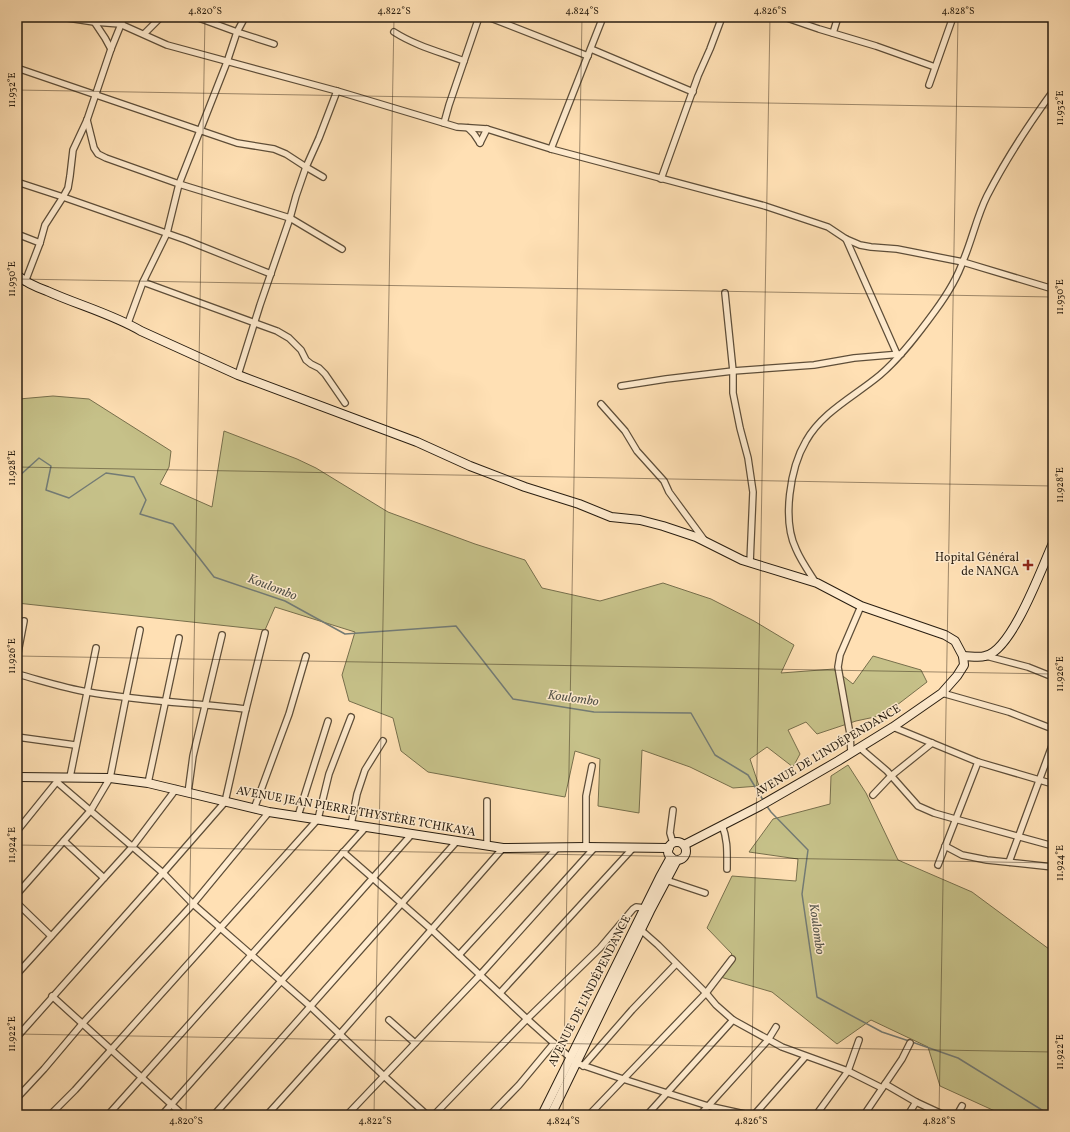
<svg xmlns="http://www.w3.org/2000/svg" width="1070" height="1132" font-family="Vollkorn,serif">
<rect width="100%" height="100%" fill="#ffe0b4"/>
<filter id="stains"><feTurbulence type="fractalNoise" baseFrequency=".005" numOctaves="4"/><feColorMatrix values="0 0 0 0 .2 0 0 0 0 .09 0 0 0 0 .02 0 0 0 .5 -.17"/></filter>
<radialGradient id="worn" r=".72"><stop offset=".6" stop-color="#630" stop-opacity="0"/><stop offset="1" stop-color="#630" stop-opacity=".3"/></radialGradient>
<g fill="#c6c189" stroke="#776f4c">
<path d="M17,395L19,399L53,396L89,399L171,451L169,467L160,484L212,507L224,431L297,459L316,468L388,512L475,544L525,560L542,588L600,601L663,583L711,599L754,621L794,645L781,673L834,669L853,684L873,656L921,670L927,682L884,715L856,721L817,734L806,722L788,730L800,754L793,767L767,747L750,759L759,786L733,788L690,767L642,750L639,813L598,806L600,759L575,751L565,797L428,772L401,751L393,718L349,701L342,675L355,632L275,607L265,630L17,603Z"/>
<path d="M848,765L866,793L898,860L972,892L1053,952V1115H1001L997,1112L940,1086L928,1047L871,1020L837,1044L772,992L717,976L732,954L707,928L732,876L796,881L798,859L749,852L773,819L830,804L831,776Z"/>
</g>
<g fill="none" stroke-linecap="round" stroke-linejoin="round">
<g stroke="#737b75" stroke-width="1.5">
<path d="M17,478L39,458L51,466L46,490L69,498L106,473L134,477L146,500L140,514L173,524L214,577L285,601L345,634L456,626L513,699L594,712L691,713L715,755L748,775L763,800"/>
<path d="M766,805L771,812L808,850L802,894L817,997L882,1032L909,1041"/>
<path d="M912,1042L958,1058L1050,1115"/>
</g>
<defs>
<g id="street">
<path d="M61,17L94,22L120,24L167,45L337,91L457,127L487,129L551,149L765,206L828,227L846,239L860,245L871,247L897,249L963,262L1053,289"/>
<path d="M91,17L105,38L111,49"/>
<path d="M124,17L111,49L87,120L73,150L70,176L68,188L63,197L186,240L271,274"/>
<path d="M196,17L237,32L245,17"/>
<path d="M488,17L588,56"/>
<path d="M784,17L819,29L876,46L935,67"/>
<path d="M394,32C416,46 440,52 464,61"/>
<path d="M833,33L838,17"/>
<path d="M144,34L161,17"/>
<path d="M591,49L693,92"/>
<path d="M17,68L237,143L274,149L286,154L306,167L319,138L337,91"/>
<path d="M929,85L953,17"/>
<path d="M87,120L94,148L98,154L106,158L179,184L290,218L342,249"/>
<path d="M444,123L449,105L479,17"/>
<path d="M468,128L474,134L480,143"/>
<path d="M480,143L487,129"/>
<path d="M551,149L603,17"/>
<path d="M661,179L698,76L710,49L722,17"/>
<path d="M17,182L63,197L45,225L40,243L25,282"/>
<path d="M17,234L40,243"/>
<path d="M846,239L897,354"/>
<path d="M143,282L255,323L277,331L289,338L301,350L306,360L311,364L319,368L325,374L345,403"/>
<path d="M725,293L733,371V393L740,428L748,458L753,492L750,563"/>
<path d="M128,323L143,282L167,233L179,184L227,62L237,32L274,44"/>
<path d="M238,375L260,305L290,218L296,196L306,167L323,177"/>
<path d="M621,386L666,379L733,371L814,365L854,358L901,354"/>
<path d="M601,404L625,431L637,451L664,481L669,492L705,541"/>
<path d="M816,583C809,572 801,561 796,549C782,520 790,468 806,441C822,412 855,396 880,375C901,357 919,333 935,311C946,296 957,279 963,261C972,240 977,216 987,196C1006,159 1029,124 1053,91"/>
<path d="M986,656L1028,667L1053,677"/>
<path d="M17,658L24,621"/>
<path d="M17,674C40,680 64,688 88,692C140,701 193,703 246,709"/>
<path d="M942,693L1009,712L1053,729"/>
<path d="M893,727L978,762L1053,784"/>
<path d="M17,737L75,745"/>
<path d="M860,748L887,771L918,806L934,813L955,819L1053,846"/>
<path d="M851,753L850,734L838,667L840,655L861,606"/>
<path d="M70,777L96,648"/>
<path d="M57,782L163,873L193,904L311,1007L384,1076L427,1115"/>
<path d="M148,783L179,638"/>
<path d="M188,793L193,756L222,635"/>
<path d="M873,795L891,776L932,743"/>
<path d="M487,801V846"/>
<path d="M254,809L289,714L306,656"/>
<path d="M298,816L328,721"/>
<path d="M351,825L357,794L365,770L383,741"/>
<path d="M722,825C728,840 727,853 727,869"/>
<path d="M17,831L59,779"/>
<path d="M64,841L104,878"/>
<path d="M673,843L670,833L673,810"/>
<path d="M945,846L962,855L987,860L1053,867"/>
<path d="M586,847V796L592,766"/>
<path d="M343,852L432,930L527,1019L576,1063L623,1079L708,1106L749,1115"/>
<path d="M1009,862L1053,743"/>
<path d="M938,865L978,762"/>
<path d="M666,880L705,893"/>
<path d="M17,894L91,810L110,778L126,697L140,630"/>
<path d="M17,903L51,936"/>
<path d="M641,930L658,945L706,993L716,1005L733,1020L782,1047L848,1071L882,1088"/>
<path d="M1052,949H1053"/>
<path d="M459,955L557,848"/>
<path d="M17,974L133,846L176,789"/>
<path d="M500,993L633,848"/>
<path d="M52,996L183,1115"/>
<path d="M389,1020L415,1043"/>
<path d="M17,1037L163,873L225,802L246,709L265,633"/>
<path d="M583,1066L632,1010L676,964"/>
<path d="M885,1084L916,1102L944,1115"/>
<path d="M17,1098L44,1069L82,1024L193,904L269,812"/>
<path d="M50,1115L75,1090L318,819L329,774L351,717"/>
<path d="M108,1115L365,828"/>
<path d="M162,1115L411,835"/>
<path d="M214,1115L457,841"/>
<path d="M267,1115L340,1034L503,848"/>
<path d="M347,1115L480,975L595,847"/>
<path d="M434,1115L527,1019L600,948L633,909L636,907L645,908"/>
<path d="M490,1115L519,1085L554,1043"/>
<path d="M589,1115L706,993L732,959"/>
<path d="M647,1115L733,1020"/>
<path d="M700,1115L768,1040L776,1027"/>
<path d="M754,1115L805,1057"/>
<path d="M816,1115L848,1071L859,1040"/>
<path d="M864,1115L902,1059L910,1043"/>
<path d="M908,1115L916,1102"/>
<path d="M957,1115L962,1106"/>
</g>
<g id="secondary">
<path d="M17,275C26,283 36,287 47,291C78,305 112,314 141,331L238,375L417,442L470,466L525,487L579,504L611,517L640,520L663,526L696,537L742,560L817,583L861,606L945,635L955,641L963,656L964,665L957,676L942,693L893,727L838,761L760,806L684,845"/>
<path d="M963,656C970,656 979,658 985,656C1012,651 1042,567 1053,543"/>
<path d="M17,777L110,778L148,783L269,812L503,848L586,847L669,848"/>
<circle cx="677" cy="851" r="9"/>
<path d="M542,1115L660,877L671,857"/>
<path d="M551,1115L650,911L677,860"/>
</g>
</defs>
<use href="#street" stroke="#5e4e39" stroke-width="8"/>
<use href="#secondary" stroke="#281d10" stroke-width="10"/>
<use href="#street" stroke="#ffebce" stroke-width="5.5"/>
<use href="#secondary" stroke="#ffebce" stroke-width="8"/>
</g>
<path fill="none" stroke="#281d10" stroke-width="1" stroke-opacity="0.45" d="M17,19V17M17,90L1053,108M17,279L1053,297M17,467L1053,486M17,656L1053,674M17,845L1053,863M17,1034L1053,1052M186,1115L205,17M374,1115L394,17M563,1115L582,17M751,1115L770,17M939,1115L958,17"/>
<path fill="#8f2418" stroke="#ffebce" stroke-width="1.5" d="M1026 559h4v4h4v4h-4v4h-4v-4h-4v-4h4z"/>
<g text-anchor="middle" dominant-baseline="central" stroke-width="3" stroke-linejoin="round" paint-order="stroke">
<g font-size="12" fill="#281d10" stroke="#ffebce" text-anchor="end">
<text x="1019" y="558">Hopital Général<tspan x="1019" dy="14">de NANGA</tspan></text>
</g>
<g font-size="12" fill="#281d10" stroke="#ffebce">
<text transform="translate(828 751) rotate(-31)">AVENUE DE L'INDÉPENDANCE</text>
<text transform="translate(356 812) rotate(10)">AVENUE JEAN PIERRE THYSTÈRE TCHIKAYA</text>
<text transform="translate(590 991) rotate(-63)">AVENUE DE L'INDÉPENDANCE</text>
</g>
<g font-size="13" font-style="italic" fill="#54544b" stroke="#ffebce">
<text transform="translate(272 588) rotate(21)">Koulombo</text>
<text transform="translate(573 699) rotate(8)">Koulombo</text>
<text transform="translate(816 929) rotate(82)">Koulombo</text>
</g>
</g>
<rect width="1070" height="1132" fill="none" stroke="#ffe0b4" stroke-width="44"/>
<rect x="22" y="22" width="1026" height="1088" fill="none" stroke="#281d10" stroke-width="1.5"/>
<g font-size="10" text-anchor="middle" fill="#281d10">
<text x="205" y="14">4.820°S</text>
<text x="394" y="14">4.822°S</text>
<text x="582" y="14">4.824°S</text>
<text x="770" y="14">4.826°S</text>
<text x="958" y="14">4.828°S</text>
<text transform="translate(11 90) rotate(-90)" y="4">11.932°E</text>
<text transform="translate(1059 108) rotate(-90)" y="4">11.932°E</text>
<text transform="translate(11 279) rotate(-90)" y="4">11.930°E</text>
<text transform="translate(1059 297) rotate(-90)" y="4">11.930°E</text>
<text transform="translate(11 468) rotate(-90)" y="4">11.928°E</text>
<text transform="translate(1059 485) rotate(-90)" y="4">11.928°E</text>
<text transform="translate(11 656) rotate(-90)" y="4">11.926°E</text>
<text transform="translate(1059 674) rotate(-90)" y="4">11.926°E</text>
<text transform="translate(11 845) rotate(-90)" y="4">11.924°E</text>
<text transform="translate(1059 863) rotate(-90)" y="4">11.924°E</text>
<text transform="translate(11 1034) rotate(-90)" y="4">11.922°E</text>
<text transform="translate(1059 1052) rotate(-90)" y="4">11.922°E</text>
<text x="186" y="1124">4.820°S</text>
<text x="375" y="1124">4.822°S</text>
<text x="563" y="1124">4.824°S</text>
<text x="751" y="1124">4.826°S</text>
<text x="939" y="1124">4.828°S</text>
</g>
<rect width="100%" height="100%" filter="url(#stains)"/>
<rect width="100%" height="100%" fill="url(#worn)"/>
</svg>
